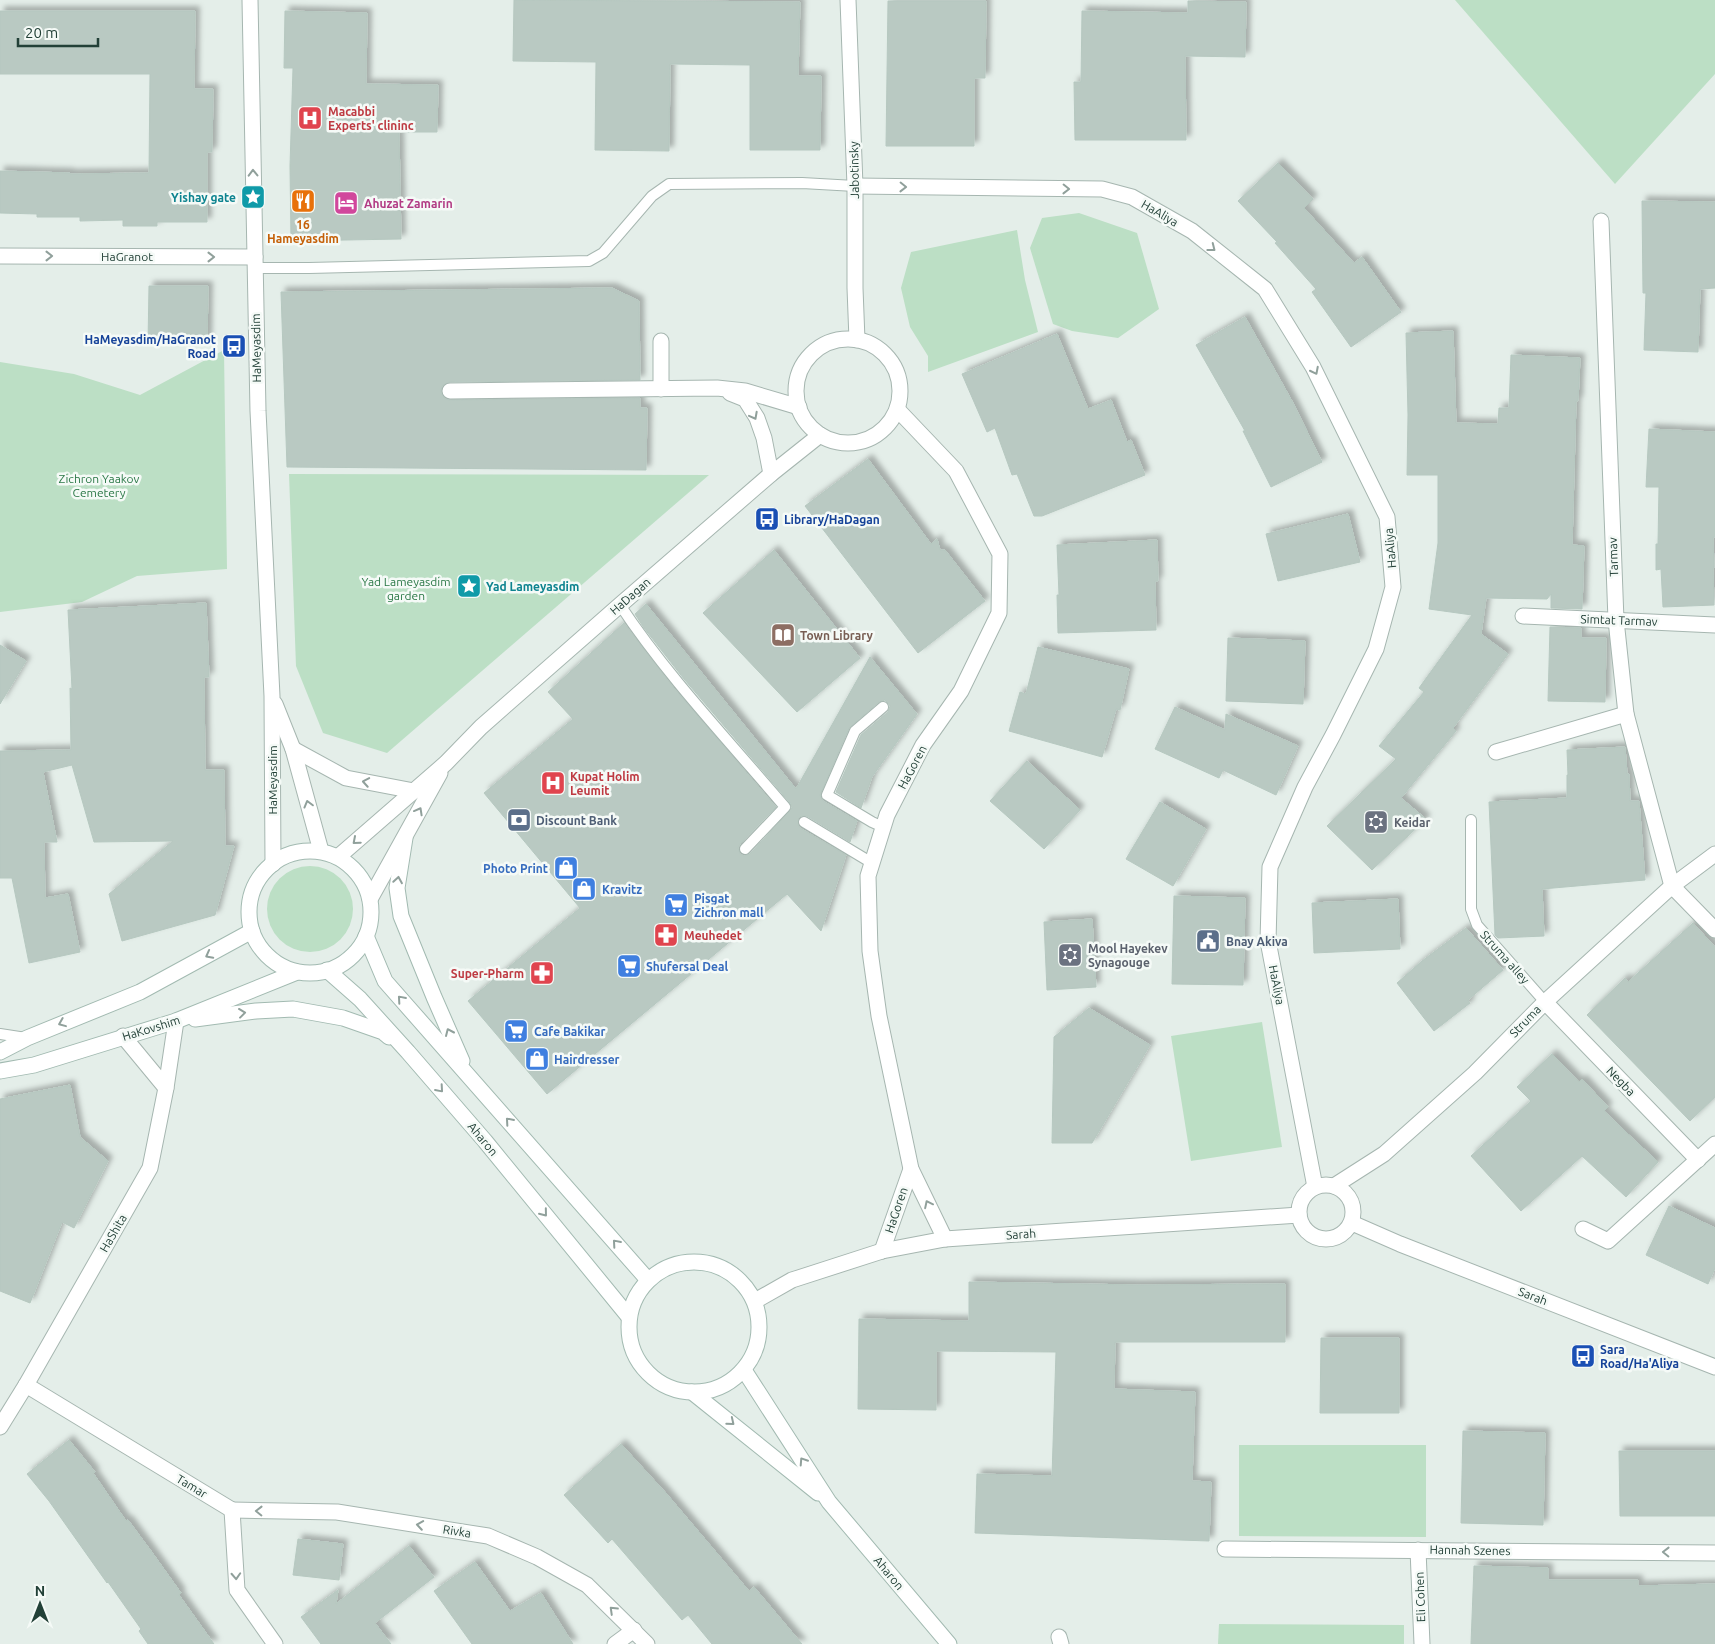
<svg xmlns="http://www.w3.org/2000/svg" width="1715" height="1644" font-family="Ubuntu,sans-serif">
<defs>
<filter id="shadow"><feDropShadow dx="4.5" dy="-4.5" stdDeviation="2.5" flood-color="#0004"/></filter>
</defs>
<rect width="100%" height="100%" fill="#e4eee9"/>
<g fill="#bcdfc5">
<path d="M1455,0H1715V74L1615,184Z"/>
<path d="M1079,213L1137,233L1159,309L1118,338L1072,331L1053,324L1030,248L1042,218Z"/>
<path d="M1017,230L1025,280L1038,332L928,372V356L910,327L901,288L911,252Z"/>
<path d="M224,350L227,569L137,576L82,602L0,612V362L74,374L140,395Z"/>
<path d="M289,474L709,475L387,753L323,733L296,666Z"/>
<circle cx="310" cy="909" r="43"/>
<path d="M1262,1022L1282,1147L1191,1161L1171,1036Z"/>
<path d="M1239,1445H1426V1537L1239,1536Z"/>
<path d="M1219,1624L1404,1625V1644H1218Z"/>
</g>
<g fill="#b9c9c2" stroke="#b6c8c0" filter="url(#shadow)">
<path d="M514,0L800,2L798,76H821L820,150H750V65L670,64L669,151L595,150L596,62L513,61Z"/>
<path d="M888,1H986L985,78H974V146H886Z"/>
<path d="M1188,1L1246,2L1245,57L1185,56L1186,140H1075L1074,82H1081L1082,11L1188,13Z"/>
<path d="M0,11H195L194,89H213L212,152H207V222H157V226H123V220L80,221V217H37V214L0,213V171L70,173V174L149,173L150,74H0Z"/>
<path d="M285,11L367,13L366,84L438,85L437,132H399L401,239L291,241L290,166L293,68H284Z"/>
<path d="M1278,163L1313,199L1304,208L1354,263L1362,257L1401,312L1351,347L1312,292L1316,289L1275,243L1277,242L1238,201Z"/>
<path d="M1642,201L1715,202V288L1700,289L1698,352L1644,350L1646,293H1643Z"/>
<path d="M149,286H208L207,343H148Z"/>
<path d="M612,288L639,301L640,380L450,382L442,386L441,392L445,399L450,400L640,398V408H647L646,470L287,467L281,292Z"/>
<path d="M1245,317L1293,403L1322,462L1271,487L1243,431H1245L1196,345Z"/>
<path d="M1453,331L1456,423L1498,424L1499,408H1509L1511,355L1580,358L1578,401H1576L1572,545L1584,546L1582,609L1551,608V594L1547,599L1486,598L1481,634L1508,654L1453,728L1456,731L1401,798L1426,819L1372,870L1327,826L1396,759L1379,746L1424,692L1419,688L1472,615L1429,609L1438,543V475H1407L1408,415L1406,333Z"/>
<path d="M1057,334L1088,409L1111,400L1127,442L1131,440L1145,475L1042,516H1034L1017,474L1012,475L995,428L987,432L962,374Z"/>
<path d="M1649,429L1715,432V537H1713L1714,568H1713L1714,605L1663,607L1661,569L1656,570V544H1658L1659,487H1646Z"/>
<path d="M868,459L931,544L937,539L940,550H945L985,601L918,653L805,506Z"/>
<path d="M1348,514L1360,562L1278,581L1266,534Z"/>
<path d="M1157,540L1158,581H1155L1156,630L1058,633L1057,595H1059L1057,545Z"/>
<path d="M774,550L860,658L797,712L703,613Z"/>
<path d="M206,603L209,677H204L205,770H224L225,846H234L215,915L122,941L109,894L173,841L94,842L72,765L43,772L57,842H44L45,898L68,894L80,952L29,963L12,878H0V751L71,750L70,688L72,689L68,610Z"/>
<path d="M646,604L796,789L870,657L917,714L872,777L861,808L836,792L861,735L888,712L890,706L888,703L885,700L879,702L849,728L820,795L823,801L857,821L850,842L807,816H801L798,819V825L800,828L846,855L821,931L787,894L547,1094L468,1001L580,908L484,793L573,719L548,692L624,623L673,687L776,807L740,844L738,848L740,854L744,856L750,854L792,808L790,803L684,679L644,628L635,614Z"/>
<path d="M1550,627L1581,628V638H1606L1605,702L1548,701Z"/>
<path d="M1228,638L1305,641L1303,704L1226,701Z"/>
<path d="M0,645L26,661L0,704Z"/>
<path d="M1038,647L1129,669L1120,710L1116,709L1102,757L1009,731L1020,692L1026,694Z"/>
<path d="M1175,707L1225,730L1226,714L1298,746L1276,795L1223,770L1219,778L1155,749Z"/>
<path d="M1625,747L1627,774H1629L1630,801H1639L1645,880L1542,889L1544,936L1498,938L1495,935L1489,802L1567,798V775H1568L1567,750Z"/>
<path d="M1027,761L1080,810L1044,849L990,801Z"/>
<path d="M1160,802L1206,829L1173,886L1126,859Z"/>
<path d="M1174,896L1245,898L1243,985L1172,984Z"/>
<path d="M1398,899L1400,949L1314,953L1312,903Z"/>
<path d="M1092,919L1096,987L1047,990L1044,922Z"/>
<path d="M1693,923L1715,947V1097L1690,1121L1587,1015L1625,978L1628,982Z"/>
<path d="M1466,928L1503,970L1468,1000L1470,1003L1434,1031L1397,983L1422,961Z"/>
<path d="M1089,1008L1150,1045L1092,1143H1052L1054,1037Z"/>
<path d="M1552,1054L1579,1082L1582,1079L1608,1107L1604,1111L1629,1135L1658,1162L1626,1197L1582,1156L1521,1211L1471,1156L1531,1101L1517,1087Z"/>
<path d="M70,1085L80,1137L108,1161L74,1228L62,1222L30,1303L0,1291V1099Z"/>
<path d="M1669,1206L1715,1228V1268L1708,1284L1646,1255Z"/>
<path d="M969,1282L1136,1285L1285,1284V1342H1115L1114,1389L1195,1392L1192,1481L1211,1482L1209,1541L975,1533L977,1474L1052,1476L1056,1352L936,1351V1410L858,1409L859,1319L969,1321Z"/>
<path d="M1321,1338H1399V1413H1320Z"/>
<path d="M1463,1431L1545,1433L1543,1525L1461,1523Z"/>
<path d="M69,1440L95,1472L93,1473L126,1521L128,1520L151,1551L181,1593L179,1595L214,1644H148L139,1631L141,1629L108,1582L107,1583L49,1501L27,1474Z"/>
<path d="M621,1444L665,1492L749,1591L754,1587L802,1644H712L688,1615L682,1620L612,1539L608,1543L564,1495Z"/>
<path d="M1619,1451H1715V1516H1620Z"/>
<path d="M298,1539L343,1544L339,1580L293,1575Z"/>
<path d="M409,1546L434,1577L375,1623L391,1644H321L301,1617L338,1590L336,1604Z"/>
<path d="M475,1562L510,1611L541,1593L573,1644H472L434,1591Z"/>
<path d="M1474,1566L1548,1568V1580H1638V1586L1715,1584V1644H1471Z"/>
</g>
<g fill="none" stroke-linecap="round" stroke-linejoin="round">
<defs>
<g id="lane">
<path d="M255,268H309L589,261L603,253L652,196L669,184L802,183L855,186"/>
<path d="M620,605C668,677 729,741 785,807L745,849"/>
<path d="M883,707L855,731L827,795L872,822L883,827"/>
<path d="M1471,820V909L1477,925L1545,1002"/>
<path d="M804,822L872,863"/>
<path d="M0,1034L26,1038"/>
</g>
<g id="street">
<path d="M250,0L258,411L272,696L273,864"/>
<path d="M848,0L855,186V288L857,340"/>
<path d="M855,186L1102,189L1132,197L1192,231L1265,289L1313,367L1387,517L1393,587L1376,649L1333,735L1305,787L1270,867L1268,941L1315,1187"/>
<path d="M1601,221L1616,620L1626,714L1672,886L1715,930"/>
<path d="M0,256L255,257"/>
<circle cx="848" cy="391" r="52"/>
<path d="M661,341V389"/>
<path d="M450,391L717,388L745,391L799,407"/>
<path d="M730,393L745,399L757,418L764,438L771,474"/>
<path d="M897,409L956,471L1000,554L999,613L961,691L923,745L887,815L868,876L870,951L879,1016L911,1169L945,1239"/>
<path d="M1523,616L1715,625"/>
<path d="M275,704L293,749L321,851"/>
<path d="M293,749L346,778L414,791"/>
<path d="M1496,752L1626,714"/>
<path d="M338,857L446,763L481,727L620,605L771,474L820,435"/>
<path d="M370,899L440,773"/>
<path d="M1545,1002L1698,1160"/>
<path d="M123,1036L166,1088"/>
<circle cx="1326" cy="1212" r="27"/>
<path d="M1334,1186L1384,1154L1475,1073L1545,1002L1672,886L1715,854"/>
<path d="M1352,1223L1400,1244L1715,1367"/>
<path d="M1583,1229L1608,1241L1715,1144"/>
<path d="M882,1251L911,1169"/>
<path d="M755,1301L792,1280L882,1251L945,1239L1299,1215"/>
<path d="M26,1385L232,1510"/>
<path d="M0,1427L26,1385L150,1168L166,1088L176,1021"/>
<path d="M232,1510L337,1512L488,1536L537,1557L587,1585L647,1644"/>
<path d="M232,1510L237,1590L275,1644"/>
<path d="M1225,1549L1715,1553"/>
<path d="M1418,1550L1422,1644"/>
<path d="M1059,1637L1061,1644"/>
<path d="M615,1644L634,1630"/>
</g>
<g id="secondary">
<path d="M405,838L397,888L401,916L434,997L462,1061"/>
<circle cx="310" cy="912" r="61"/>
<path d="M366,936L385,981L648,1280"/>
<path d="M327,970L360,999L408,1052L485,1141L629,1317"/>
<path d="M195,1019L256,1011L293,1009L343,1018L383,1032L389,1037"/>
<path d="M0,1052L27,1038L140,992L252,931"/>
<path d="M0,1071L34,1065L176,1021L297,972"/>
<circle cx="694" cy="1327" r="65"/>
<path d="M744,1370L829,1502L949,1644"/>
<path d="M692,1392L818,1493"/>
</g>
</defs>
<use href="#lane" stroke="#a6b6b0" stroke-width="12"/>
<use href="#street" stroke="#a6b6b0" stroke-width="17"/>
<use href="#secondary" stroke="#a2bab1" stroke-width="17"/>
<use href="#lane" stroke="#fff" stroke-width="10"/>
<use href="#street" stroke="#fff" stroke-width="15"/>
<use href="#secondary" stroke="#fff" stroke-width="15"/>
</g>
<defs><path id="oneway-chevron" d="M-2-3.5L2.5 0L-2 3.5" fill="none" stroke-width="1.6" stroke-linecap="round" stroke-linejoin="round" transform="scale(1.25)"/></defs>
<g stroke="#90a09b">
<use href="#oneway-chevron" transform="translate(253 173) rotate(-91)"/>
<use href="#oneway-chevron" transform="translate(903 187) rotate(1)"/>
<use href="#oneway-chevron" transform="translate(1066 189) rotate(1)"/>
<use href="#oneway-chevron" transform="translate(1212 248) rotate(38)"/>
<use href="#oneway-chevron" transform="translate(49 256)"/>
<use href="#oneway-chevron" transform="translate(211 257)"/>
<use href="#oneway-chevron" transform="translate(1315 371) rotate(63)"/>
<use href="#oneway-chevron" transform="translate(754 416) rotate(62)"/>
<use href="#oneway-chevron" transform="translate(366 782) rotate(-170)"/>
<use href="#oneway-chevron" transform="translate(308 804) rotate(-105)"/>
<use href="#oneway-chevron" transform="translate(419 811) rotate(-61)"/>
<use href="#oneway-chevron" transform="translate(356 841) rotate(139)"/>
<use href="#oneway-chevron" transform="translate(398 880) rotate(-81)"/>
<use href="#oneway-chevron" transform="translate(209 955) rotate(152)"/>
<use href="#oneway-chevron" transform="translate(401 999) rotate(-131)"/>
<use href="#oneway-chevron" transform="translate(242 1013) rotate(-7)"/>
<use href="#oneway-chevron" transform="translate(62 1023) rotate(158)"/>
<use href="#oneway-chevron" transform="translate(449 1032) rotate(-114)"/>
<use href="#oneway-chevron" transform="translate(440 1089) rotate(49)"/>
<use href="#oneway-chevron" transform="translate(509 1121) rotate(-131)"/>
<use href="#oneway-chevron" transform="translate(928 1204) rotate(-116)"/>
<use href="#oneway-chevron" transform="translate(544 1213) rotate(51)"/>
<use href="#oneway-chevron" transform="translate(616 1243) rotate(-131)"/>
<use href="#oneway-chevron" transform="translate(731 1422) rotate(39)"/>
<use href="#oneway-chevron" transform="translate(803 1461) rotate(-123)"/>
<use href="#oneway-chevron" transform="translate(259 1511) rotate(-179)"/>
<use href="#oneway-chevron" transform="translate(420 1525) rotate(-171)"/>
<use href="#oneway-chevron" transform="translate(1666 1552) rotate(-179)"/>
<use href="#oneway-chevron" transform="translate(236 1576) rotate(87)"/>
<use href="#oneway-chevron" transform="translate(613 1610) rotate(-136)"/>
</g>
<defs>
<symbol id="hospital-square" viewBox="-11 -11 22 22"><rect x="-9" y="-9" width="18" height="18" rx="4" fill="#e0444e" stroke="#f5faf7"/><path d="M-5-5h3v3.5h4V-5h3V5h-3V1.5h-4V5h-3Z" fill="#fff"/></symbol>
<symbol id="sight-square" viewBox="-11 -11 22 22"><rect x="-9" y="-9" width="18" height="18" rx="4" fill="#0f9aa8" stroke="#f5faf7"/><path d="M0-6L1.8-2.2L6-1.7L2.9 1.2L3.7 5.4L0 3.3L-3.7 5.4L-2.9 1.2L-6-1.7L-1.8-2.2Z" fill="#fff"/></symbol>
<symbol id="restaurant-square" viewBox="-11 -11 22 22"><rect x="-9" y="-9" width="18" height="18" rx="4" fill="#e8710a" stroke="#f5faf7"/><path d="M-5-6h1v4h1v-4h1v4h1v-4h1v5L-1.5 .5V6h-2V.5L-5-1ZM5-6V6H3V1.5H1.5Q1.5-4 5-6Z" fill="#fff"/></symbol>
<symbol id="hotel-square" viewBox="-11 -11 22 22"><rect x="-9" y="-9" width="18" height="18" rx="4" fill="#d1479c" stroke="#f5faf7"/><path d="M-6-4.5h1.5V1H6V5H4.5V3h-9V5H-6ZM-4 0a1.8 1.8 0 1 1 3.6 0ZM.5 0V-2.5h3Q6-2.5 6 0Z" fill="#fff"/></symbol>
<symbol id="bus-square" viewBox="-11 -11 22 22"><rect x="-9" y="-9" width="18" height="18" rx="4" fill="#1a4fb4" stroke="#f5faf7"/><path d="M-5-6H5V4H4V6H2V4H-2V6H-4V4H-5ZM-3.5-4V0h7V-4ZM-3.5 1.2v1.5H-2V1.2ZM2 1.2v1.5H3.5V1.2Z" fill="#fff"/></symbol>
<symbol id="library-square" viewBox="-11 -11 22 22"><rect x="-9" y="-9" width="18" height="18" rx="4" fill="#8d6e63" stroke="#f5faf7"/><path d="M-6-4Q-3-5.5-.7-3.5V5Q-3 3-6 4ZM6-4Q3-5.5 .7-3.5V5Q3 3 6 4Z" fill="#fff"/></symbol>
<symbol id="bank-square" viewBox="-11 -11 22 22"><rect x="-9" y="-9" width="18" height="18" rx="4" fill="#5c6f8a" stroke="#f5faf7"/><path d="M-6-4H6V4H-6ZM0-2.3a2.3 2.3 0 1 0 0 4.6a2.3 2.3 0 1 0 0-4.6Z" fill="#fff"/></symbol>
<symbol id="synagogue-square" viewBox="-11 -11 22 22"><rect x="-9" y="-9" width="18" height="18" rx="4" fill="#6b7280" stroke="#f5faf7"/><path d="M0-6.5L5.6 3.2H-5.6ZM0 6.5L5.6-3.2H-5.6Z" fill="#fff"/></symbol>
<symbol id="shop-square" viewBox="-11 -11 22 22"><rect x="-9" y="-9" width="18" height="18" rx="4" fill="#3f7fe0" stroke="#f5faf7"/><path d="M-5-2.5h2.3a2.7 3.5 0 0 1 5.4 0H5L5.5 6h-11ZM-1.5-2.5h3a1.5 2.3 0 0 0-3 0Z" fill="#fff"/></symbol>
<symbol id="supermarket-square" viewBox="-11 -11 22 22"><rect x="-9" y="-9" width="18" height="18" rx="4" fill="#3f7fe0" stroke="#f5faf7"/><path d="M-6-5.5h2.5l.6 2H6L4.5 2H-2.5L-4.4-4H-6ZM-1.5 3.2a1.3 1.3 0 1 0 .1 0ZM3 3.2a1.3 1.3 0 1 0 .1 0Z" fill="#fff"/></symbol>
<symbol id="pharmacy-square" viewBox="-11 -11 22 22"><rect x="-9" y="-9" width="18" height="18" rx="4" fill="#e0444e" stroke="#f5faf7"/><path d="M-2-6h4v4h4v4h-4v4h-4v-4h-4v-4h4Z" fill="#fff"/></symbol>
<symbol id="civic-square" viewBox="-11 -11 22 22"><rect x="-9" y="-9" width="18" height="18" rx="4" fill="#5c6f8a" stroke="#f5faf7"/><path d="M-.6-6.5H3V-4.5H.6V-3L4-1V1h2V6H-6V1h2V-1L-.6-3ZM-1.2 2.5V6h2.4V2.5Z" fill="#fff"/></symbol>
</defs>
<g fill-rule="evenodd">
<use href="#hospital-square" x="296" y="104" width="28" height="28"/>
<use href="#sight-square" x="239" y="183" width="28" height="28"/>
<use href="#restaurant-square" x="289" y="187" width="28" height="28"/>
<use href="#hotel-square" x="332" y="189" width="28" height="28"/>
<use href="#bus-square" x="220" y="332" width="28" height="28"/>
<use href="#bus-square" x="753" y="505" width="28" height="28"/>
<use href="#sight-square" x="455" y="572" width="28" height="28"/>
<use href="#library-square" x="769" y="621" width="28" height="28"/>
<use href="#hospital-square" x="539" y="769" width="28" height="28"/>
<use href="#bank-square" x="505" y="806" width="28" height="28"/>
<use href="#synagogue-square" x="1362" y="808" width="28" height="28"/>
<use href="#shop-square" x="552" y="854" width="28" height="28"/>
<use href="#shop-square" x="570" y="875" width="28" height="28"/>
<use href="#supermarket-square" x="662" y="891" width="28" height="28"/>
<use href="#pharmacy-square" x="652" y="921" width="28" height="28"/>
<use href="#civic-square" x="1194" y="927" width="28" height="28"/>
<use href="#synagogue-square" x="1056" y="941" width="28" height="28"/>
<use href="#supermarket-square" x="615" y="952" width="28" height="28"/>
<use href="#pharmacy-square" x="528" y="959" width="28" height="28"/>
<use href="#supermarket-square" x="502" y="1017" width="28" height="28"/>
<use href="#shop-square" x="523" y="1045" width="28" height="28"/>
<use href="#bus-square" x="1569" y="1342" width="28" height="28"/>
</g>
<g text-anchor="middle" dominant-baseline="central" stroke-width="5" stroke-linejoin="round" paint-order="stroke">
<g font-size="12" font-weight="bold" fill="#be3a42" stroke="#f5faf7" text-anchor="start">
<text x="328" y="111">Macabbi<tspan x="328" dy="14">Experts' clininc</tspan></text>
<text x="570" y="776">Kupat Holim<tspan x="570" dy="14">Leumit</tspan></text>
<text x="684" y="935">Meuhedet</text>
<text x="524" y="973" text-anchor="end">Super-Pharm</text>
</g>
<g font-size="12" fill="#224037" stroke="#f5faf7">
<text transform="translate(854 170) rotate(-91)">Jabotinsky</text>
<text transform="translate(1160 213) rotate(30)">HaAliya</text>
<text x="127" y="256">HaGranot</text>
<text transform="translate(256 348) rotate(-91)">HaMeyasdim</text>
<text transform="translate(1390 548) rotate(-95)">HaAliya</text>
<text transform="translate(1613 557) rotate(-92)">Tarmav</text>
<text transform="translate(630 596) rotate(-41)">HaDagan</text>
<text transform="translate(1619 620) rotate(2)">Simtat Tarmav</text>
<text transform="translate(912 767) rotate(-62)">HaGoren</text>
<text transform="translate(272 780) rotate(-90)">HaMeyasdim</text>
<text transform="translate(1505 957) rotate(48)">Struma alley</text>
<text transform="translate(1277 985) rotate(79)">HaAliya</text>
<text transform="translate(1525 1021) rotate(-46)">Struma</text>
<text transform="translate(151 1028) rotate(-17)">HaKovshim</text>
<text transform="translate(1621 1081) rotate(46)">Negba</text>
<text transform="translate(483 1139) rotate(50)">Aharon</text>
<text transform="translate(896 1210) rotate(-71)">HaGoren</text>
<text transform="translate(113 1233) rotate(-60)">HaShita</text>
<text transform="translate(1021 1234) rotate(-4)">Sarah</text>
<text transform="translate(1533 1296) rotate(21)">Sarah</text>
<text transform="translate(192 1486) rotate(31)">Tamar</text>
<text transform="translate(457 1531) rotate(9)">Rivka</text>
<text transform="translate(1470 1550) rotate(1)">Hannah Szenes</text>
<text transform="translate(889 1573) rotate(50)">Aharon</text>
<text transform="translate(1420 1597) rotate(-92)">Eli Cohen</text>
</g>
<g font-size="12" font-weight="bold" fill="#0d838f" stroke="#f5faf7" text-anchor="end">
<text x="236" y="197">Yishay gate</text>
<text x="486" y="586" text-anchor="start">Yad Lameyasdim</text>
</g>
<g font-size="12" font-weight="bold" fill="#b23c85" stroke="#f5faf7" text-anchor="start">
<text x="364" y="203">Ahuzat Zamarin</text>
</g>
<g font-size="12" font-weight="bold" fill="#c56008" stroke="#f5faf7">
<text x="303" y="224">16<tspan x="303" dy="14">Hameyasdim</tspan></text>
</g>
<g font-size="12" font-weight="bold" fill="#164399" stroke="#f5faf7" text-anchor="start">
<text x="216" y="339" text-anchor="end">HaMeyasdim/HaGranot<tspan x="216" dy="14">Road</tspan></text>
<text x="784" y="519">Library/HaDagan</text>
<text x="1600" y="1349">Sara<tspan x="1600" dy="14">Road/Ha'Aliya</tspan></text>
</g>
<g font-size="12" fill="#2b7847" stroke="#f5faf7">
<text x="99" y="478">Zichron Yaakov<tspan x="99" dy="14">Cemetery</tspan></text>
<text x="406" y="581">Yad Lameyasdim<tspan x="406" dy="14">garden</tspan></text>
</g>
<g font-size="12" font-weight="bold" fill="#785e54" stroke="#f5faf7" text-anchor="start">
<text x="800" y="635">Town Library</text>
</g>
<g font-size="12" font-weight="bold" fill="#4e5e75" stroke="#f5faf7" text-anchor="start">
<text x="536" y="820">Discount Bank</text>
<text x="1226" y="941">Bnay Akiva</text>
</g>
<g font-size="12" font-weight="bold" fill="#5b616d" stroke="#f5faf7" text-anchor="start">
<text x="1394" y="822">Keidar</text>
<text x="1088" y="948">Mool Hayekev<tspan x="1088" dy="14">Synagouge</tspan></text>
</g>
<g font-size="12" font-weight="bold" fill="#366cbe" stroke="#f5faf7" text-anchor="start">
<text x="548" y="868" text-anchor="end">Photo Print</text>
<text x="602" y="889">Kravitz</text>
<text x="694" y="898">Pisgat<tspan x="694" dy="14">Zichron mall</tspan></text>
<text x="646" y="966">Shufersal Deal</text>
<text x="534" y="1031">Cafe Bakikar</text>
<text x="554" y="1059">Hairdresser</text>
</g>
</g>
<g transform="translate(40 1604)" stroke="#f5faf7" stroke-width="4" paint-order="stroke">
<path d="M0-4L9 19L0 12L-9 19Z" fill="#224037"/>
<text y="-8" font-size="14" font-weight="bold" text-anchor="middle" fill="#224037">N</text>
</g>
<path d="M18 38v8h80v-8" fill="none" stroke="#224037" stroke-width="2.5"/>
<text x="25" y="38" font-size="15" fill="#224037" stroke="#f5faf7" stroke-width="4" paint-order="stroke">20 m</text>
</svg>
